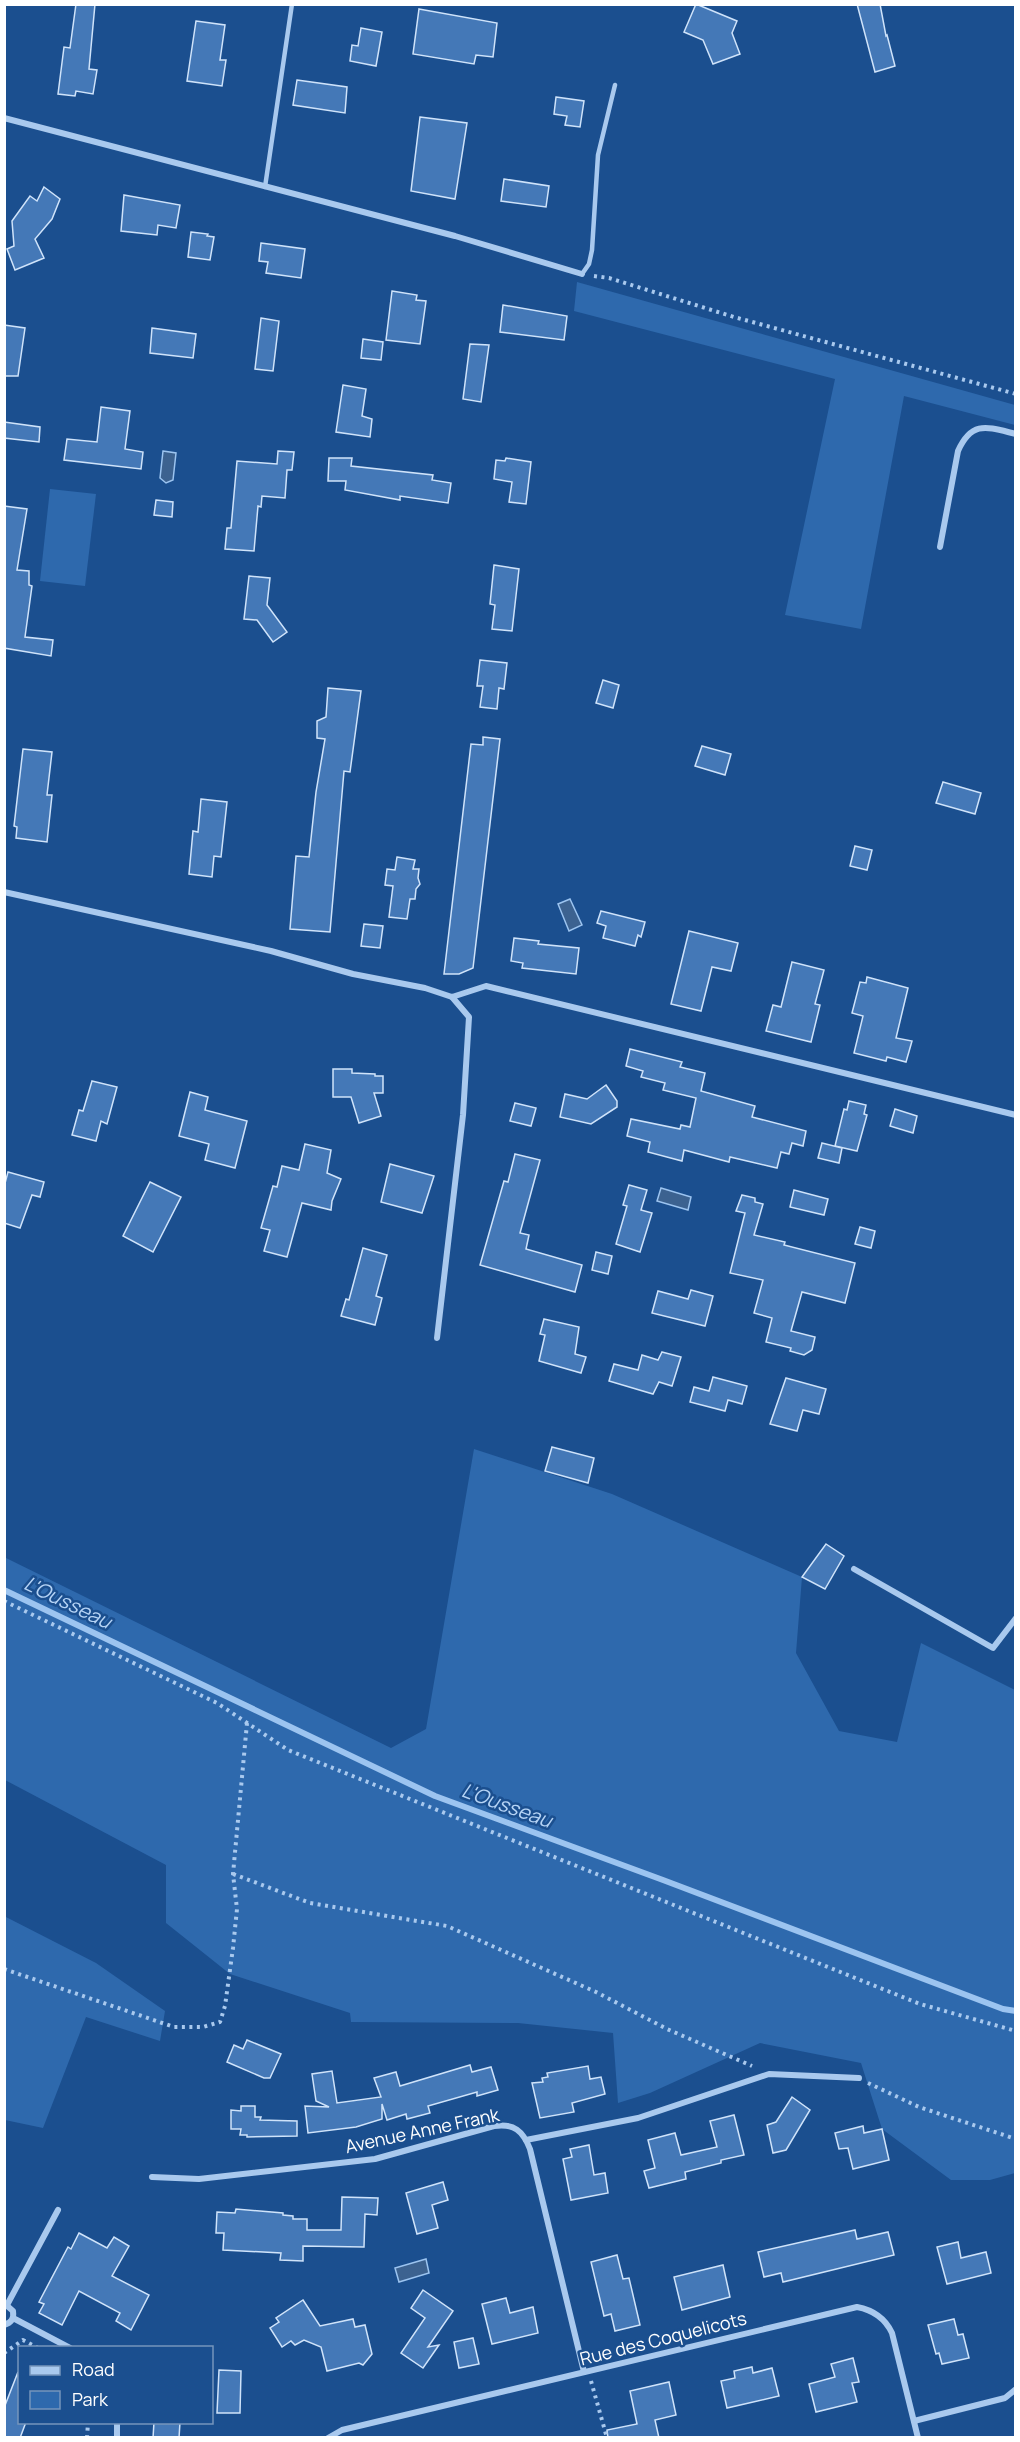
<svg xmlns="http://www.w3.org/2000/svg" width="1020" height="2442" font-family="Manrope,sans-serif">
<rect width="100%" height="100%" fill="#1b4f8f"/>
<g fill="#2e69ad">
<path d="M577,282L1015,405V425L904,396L861,629L785,615L835,379L574,311Z"/>
<path d="M50,489L96,494L85,586L40,581Z"/>
<path d="M474,1449L612,1494L802,1577L796,1653L839,1731L897,1742L921,1643L1015,1690V2173L990,2180H951L882,2129L861,2063L760,2043L650,2093L618,2103L613,2033L518,2023L351,2022L350,2013L230,1974L166,1923V1865L5,1780L4,1557L391,1748L426,1729Z"/>
<path d="M4,1916L96,1963L165,2011L160,2041L86,2017L43,2128L5,2120Z"/>
</g>
<g fill="#3c6290" stroke="#9cc4f0" stroke-width="1.5">
<path d="M163,451L176,453L173,480L166,483L160,478Z"/>
<path d="M570,899L582,925L569,931L558,904Z"/>
<path d="M661,1188L691,1197L688,1210L657,1201Z"/>
<path d="M426,2259L429,2273L399,2282L395,2268Z"/>
</g>
<g fill="none" stroke-linecap="round" stroke-linejoin="round">
<path stroke="#9cc4f0" stroke-width="6" d="M4,1590L435,1796L663,1880L1003,2009L1016,2011"/>
</g>
<g fill="#4478b7" stroke="#cfe3fa" stroke-width="1.5">
<path d="M76,4H95L89,69L97,70L93,94L76,91L75,96L58,94L64,47L70,48Z"/>
<path d="M696,4L737,21L732,33L740,54L713,64L703,40L684,32Z"/>
<path d="M857,4H880L886,36L887,35L895,66L875,72Z"/>
<path d="M419,9L497,23L493,57L476,55L474,64L413,54Z"/>
<path d="M196,21L225,25L220,60H226L222,86L187,81Z"/>
<path d="M361,28L382,32L376,66L350,61L352,45L358,46Z"/>
<path d="M297,80L347,87L345,113L293,105Z"/>
<path d="M556,97L584,101L580,127L565,125L567,116L554,114Z"/>
<path d="M420,117L467,123L455,199L411,191Z"/>
<path d="M504,179L549,186L546,207L501,201Z"/>
<path d="M44,187L60,199L52,219L35,239L44,258L15,270L7,249L14,246L12,221L30,196L37,201Z"/>
<path d="M124,195L180,205L176,228L158,225L157,235L121,231Z"/>
<path d="M191,232L208,234L207,236L214,237L210,260L188,257Z"/>
<path d="M261,243L305,249L301,278L266,273L268,262L259,261Z"/>
<path d="M392,291L417,295L416,300L426,301L420,344L386,340Z"/>
<path d="M503,305L567,316L564,340L500,332Z"/>
<path d="M261,318L279,321L273,371L255,369Z"/>
<path d="M4,325L25,328L18,376H4Z"/>
<path d="M152,328L196,334L193,358L150,353Z"/>
<path d="M363,339L383,342L381,360L361,358Z"/>
<path d="M470,344L489,345L481,402L463,399Z"/>
<path d="M343,385L366,389L362,416L372,419L370,437L336,432Z"/>
<path d="M101,407L130,411L125,449L143,452L141,469L64,460L67,439L97,442Z"/>
<path d="M4,422L40,427L39,442L4,438Z"/>
<path d="M278,451L294,452L292,470H287L285,498L262,496L261,507L258,506L254,551L225,549L227,528H231L237,461L277,464Z"/>
<path d="M329,458H352L351,466L433,475L432,480L451,483L448,503L400,496V500L345,490L346,481H328Z"/>
<path d="M506,458L531,462L526,504L509,502L512,482L494,479L496,460L505,461Z"/>
<path d="M156,500L173,502L172,517L154,515Z"/>
<path d="M4,506L27,509L17,570L29,571V585L32,586L25,637L53,640L51,656L4,648Z"/>
<path d="M494,565L519,569L512,631L492,629L495,605L490,604Z"/>
<path d="M249,576L270,578L267,605L287,632L273,642L257,620L244,619Z"/>
<path d="M480,660L507,663L504,689L499,688L497,709L480,707L483,686H477Z"/>
<path d="M603,680L619,685L613,708L596,703Z"/>
<path d="M328,688L361,691L350,772L344,771L330,932L290,929L296,856L309,857L316,792L325,739L317,738V721L326,717Z"/>
<path d="M483,737L500,739L473,968L459,974H444L471,744L483,745Z"/>
<path d="M702,746L731,754L725,775L695,766Z"/>
<path d="M23,749L52,752L47,795H52L47,842L16,838L17,827L14,826Z"/>
<path d="M943,782L981,793L975,814L936,803Z"/>
<path d="M201,799L227,802L221,857L214,856L212,877L189,874L193,831L198,832Z"/>
<path d="M855,846L872,850L867,870L850,866Z"/>
<path d="M397,857L415,860L413,869H419L418,878L420,884L416,889L415,899H410L407,919L389,917L393,886L385,885L387,869L395,870Z"/>
<path d="M601,911L645,922L641,937L638,935L635,946L603,938L606,926L597,923Z"/>
<path d="M364,924L383,926L380,948L361,946Z"/>
<path d="M689,931L738,943L731,971L712,967L701,1011L671,1004Z"/>
<path d="M514,938L539,941L538,944L579,948L576,974L522,968L523,963L511,961Z"/>
<path d="M792,962L824,970L815,1004L820,1005L811,1042L766,1031L773,1005L781,1007Z"/>
<path d="M867,977L908,988L896,1038L912,1041L906,1062L887,1057L886,1061L854,1053L863,1016L852,1013L860,982L866,983Z"/>
<path d="M630,1049L682,1062L680,1067L705,1073L701,1091L755,1106L752,1117L806,1131L803,1146L792,1143L789,1154L781,1152L777,1168L730,1157L729,1162L684,1150L682,1161L648,1152L650,1142L627,1136L631,1119L680,1129L681,1125L690,1127L696,1098L663,1090L665,1083L641,1077L643,1071L626,1066Z"/>
<path d="M333,1069H352V1073L375,1074V1076H383V1093H374L381,1116L359,1123L351,1097H333Z"/>
<path d="M92,1081L117,1087L107,1124L101,1121L96,1141L72,1135L79,1110L83,1111Z"/>
<path d="M606,1085L617,1101V1107L591,1124L560,1117L565,1094L587,1099Z"/>
<path d="M190,1092L208,1097L205,1110L247,1121L235,1168L205,1160L209,1144L179,1136Z"/>
<path d="M849,1101L866,1105L864,1114L867,1115L857,1151L835,1146L844,1109L847,1110Z"/>
<path d="M515,1103L536,1108L531,1126L510,1121Z"/>
<path d="M895,1109L917,1116L913,1133L890,1126Z"/>
<path d="M822,1143L842,1148L839,1163L818,1158Z"/>
<path d="M305,1144L331,1150L327,1173L341,1179L332,1201L331,1210L302,1203L287,1257L264,1251L270,1230L261,1228L273,1186L277,1187L282,1166L299,1170Z"/>
<path d="M515,1154L540,1160L520,1233L529,1235L526,1249L582,1265L575,1292L480,1265L504,1181L508,1182Z"/>
<path d="M390,1164L434,1176L422,1213L381,1202Z"/>
<path d="M8,1172L44,1182L40,1197L32,1195L20,1228L4,1223V1187Z"/>
<path d="M150,1182L181,1197L153,1252L123,1236Z"/>
<path d="M629,1185L647,1190L641,1210L652,1213L640,1252L616,1244L627,1206L623,1205Z"/>
<path d="M794,1190L828,1199L824,1215L790,1207Z"/>
<path d="M742,1195L755,1198V1202L763,1204L754,1235L785,1242L784,1245L855,1263L845,1303L802,1292L791,1331L815,1337L812,1350L804,1355L790,1351L791,1348L766,1342L772,1318L754,1313L763,1280L730,1273L745,1213L736,1211Z"/>
<path d="M860,1227L875,1231L871,1248L855,1244Z"/>
<path d="M363,1248L387,1255L376,1296L382,1298L375,1325L341,1316L346,1299L349,1300Z"/>
<path d="M596,1252L612,1256L608,1274L592,1270Z"/>
<path d="M691,1290L713,1296L705,1326L652,1313L658,1291L688,1299Z"/>
<path d="M544,1319L579,1327L575,1354L586,1357L581,1373L539,1361L545,1335L540,1334Z"/>
<path d="M662,1352L681,1357L672,1386L659,1382L653,1394L609,1381L614,1364L638,1370L642,1355L658,1360Z"/>
<path d="M713,1377L747,1386L742,1404L728,1400L725,1411L690,1402L694,1387L709,1391Z"/>
<path d="M786,1378L826,1389L819,1414L803,1410L797,1431L770,1424Z"/>
<path d="M552,1447L594,1458L588,1483L545,1471Z"/>
<path d="M826,1544L844,1556L825,1589L802,1577Z"/>
<path d="M247,2040L281,2054L270,2078H264L227,2062L234,2045L243,2049Z"/>
<path d="M470,2065L472,2072L491,2067L498,2090L477,2096V2092L428,2106L430,2113L407,2119L406,2114L387,2120L382,2104V2119L356,2127L308,2133L305,2106L329,2107L316,2101L312,2074L332,2071L337,2103L381,2097L374,2078L396,2072L400,2086Z"/>
<path d="M588,2066L590,2079L601,2077L605,2094L572,2103L574,2112L540,2118L532,2083L543,2082L542,2078L548,2077L547,2073Z"/>
<path d="M792,2097L810,2110L786,2150L773,2153L767,2125L776,2122Z"/>
<path d="M241,2106H255V2117H261L260,2120L297,2121V2136L247,2137V2135H240L241,2129H231V2110L241,2111Z"/>
<path d="M734,2115L744,2155L721,2160V2163L685,2172L686,2179L649,2188L644,2171L655,2168L648,2140L675,2133L681,2155L717,2147L710,2121Z"/>
<path d="M863,2126L864,2133L882,2129L889,2160L853,2169L848,2148L839,2149L835,2133Z"/>
<path d="M589,2145L594,2175L605,2173L608,2193L571,2200L563,2159L572,2157L570,2149Z"/>
<path d="M443,2182L448,2200L432,2205L438,2228L417,2234L406,2193Z"/>
<path d="M342,2197L378,2198L377,2215L365,2214L364,2247L303,2246V2261L280,2260L281,2253L223,2250L224,2233H216L217,2212L235,2213L236,2209L283,2213V2215L293,2216V2219H307V2230H341Z"/>
<path d="M855,2230L857,2239L888,2232L894,2255L783,2282L781,2273L764,2277L758,2252Z"/>
<path d="M79,2233L107,2248L114,2237L129,2246L112,2276L149,2295L131,2330L116,2321L120,2313L79,2291L62,2325L39,2313L44,2304L39,2302L68,2247L71,2249Z"/>
<path d="M958,2242L961,2258L986,2252L991,2273L947,2284L937,2247Z"/>
<path d="M617,2255L623,2279L629,2278L640,2325L615,2331L611,2314L604,2316L591,2262Z"/>
<path d="M723,2265L730,2297L682,2310L674,2277Z"/>
<path d="M423,2290L453,2311L428,2347L439,2345L423,2368L401,2353L425,2318L411,2308Z"/>
<path d="M506,2298L510,2313L533,2307L538,2333L492,2344L482,2304Z"/>
<path d="M303,2300L320,2326L353,2319L355,2327L365,2325L372,2354L363,2365L359,2363L327,2371L321,2347L304,2340L295,2345L291,2341L282,2347L270,2328L279,2322L276,2318Z"/>
<path d="M954,2319L958,2335L963,2334L969,2358L942,2364L939,2353L936,2354L928,2325Z"/>
<path d="M473,2338L479,2364L459,2368L454,2342Z"/>
<path d="M853,2358L859,2382L852,2383L857,2402L816,2412L809,2384L835,2377L831,2364Z"/>
<path d="M752,2367L753,2373L772,2368L779,2396L727,2408L721,2381L735,2378L734,2371Z"/>
<path d="M219,2370L241,2371L240,2413H217Z"/>
<path d="M18,2372L20,2422H26L20,2438H4V2408Z"/>
<path d="M669,2382L676,2415L655,2420L659,2438H608L607,2430L637,2424L630,2391Z"/>
<path d="M154,2422H180L179,2438H153Z"/>
</g>
<g fill="none" stroke-linecap="round" stroke-linejoin="round">
<g stroke="#a9c9ee" stroke-width="4" stroke-dasharray="3 4.5" stroke-linecap="butt">
<path d="M594,276L609,278L734,317L1016,394"/>
<path d="M4,1601L217,1703L288,1750L920,2004L1016,2031"/>
<path d="M233,1874L310,1903L447,1926L596,1992L667,2029L752,2066"/>
<path d="M4,1969L174,2027H203L220,2022L225,2006L233,1948L237,1909L233,1874L247,1723"/>
<path d="M868,2083L919,2107L1016,2139"/>
<path d="M4,2353L23,2340L38,2348"/>
<path d="M591,2381L607,2438"/>
<path d="M87,2438L88,2422"/>
</g>
<g stroke="#a9c9ee" stroke-width="4.5">
<path d="M265,187L292,4"/>
<path d="M582,274L589,264L592,250L598,155L615,85"/>
</g>
<g stroke="#a9c9ee" stroke-width="6">
<path d="M4,118L455,236L582,274"/>
<path d="M940,547L958,451C972,420 987,427 1016,434"/>
<path d="M4,892L271,951L353,974L425,988L452,997L486,986L1016,1115"/>
<path d="M437,1338L463,1115L469,1017L452,997"/>
<path d="M854,1569L993,1648L1016,1618"/>
<path d="M526,2140L638,2118L769,2074L859,2078"/>
<path d="M152,2177L199,2179L375,2159L494,2126C514,2123 523,2131 530,2149L584,2372"/>
<path d="M7,2305L58,2210"/>
<path d="M13,2318L70,2348"/>
<path d="M4,2325C12,2323 14,2318 13,2311L5,2304"/>
<path d="M914,2421L1005,2398L1016,2389"/>
<path d="M117,2438V2422"/>
<path d="M328,2438L342,2430L857,2307C873,2310 885,2318 892,2333L918,2438"/>
</g>
</g>
<g text-anchor="middle" dominant-baseline="central" stroke-width="5" stroke-linejoin="round" paint-order="stroke">
<g font-size="18" fill="#fff" stroke="#1b4f8f">
<text transform="translate(422 2130) rotate(-12)">Avenue Anne Frank</text>
<text transform="translate(663 2338) rotate(-14)">Rue des Coquelicots</text>
</g>
<g font-size="20" font-style="italic" fill="#b5d3f5" stroke="#1b4f8f">
<text transform="translate(68 1602) rotate(26)">L'Ousseau</text>
<text transform="translate(507 1805) rotate(20)">L'Ousseau</text>
</g>
</g>
<rect width="1020" height="2442" fill="none" stroke="#ffffff" stroke-width="12"/>
<rect x="18" y="2346" width="195" height="78" fill="#1b4f8f" stroke="#7695bc" stroke-width="1.5"/>
<rect x="30" y="2366" width="30" height="9" fill="#a9c9ee" stroke="#7695bc" stroke-width="1.5"/>
<text x="72" y="2376" font-size="18" fill="#ffffff">Road</text>
<rect x="30" y="2391" width="30" height="18" fill="#2e69ad" stroke="#7695bc" stroke-width="1.5"/>
<text x="72" y="2406" font-size="18" fill="#ffffff">Park</text>
</svg>
